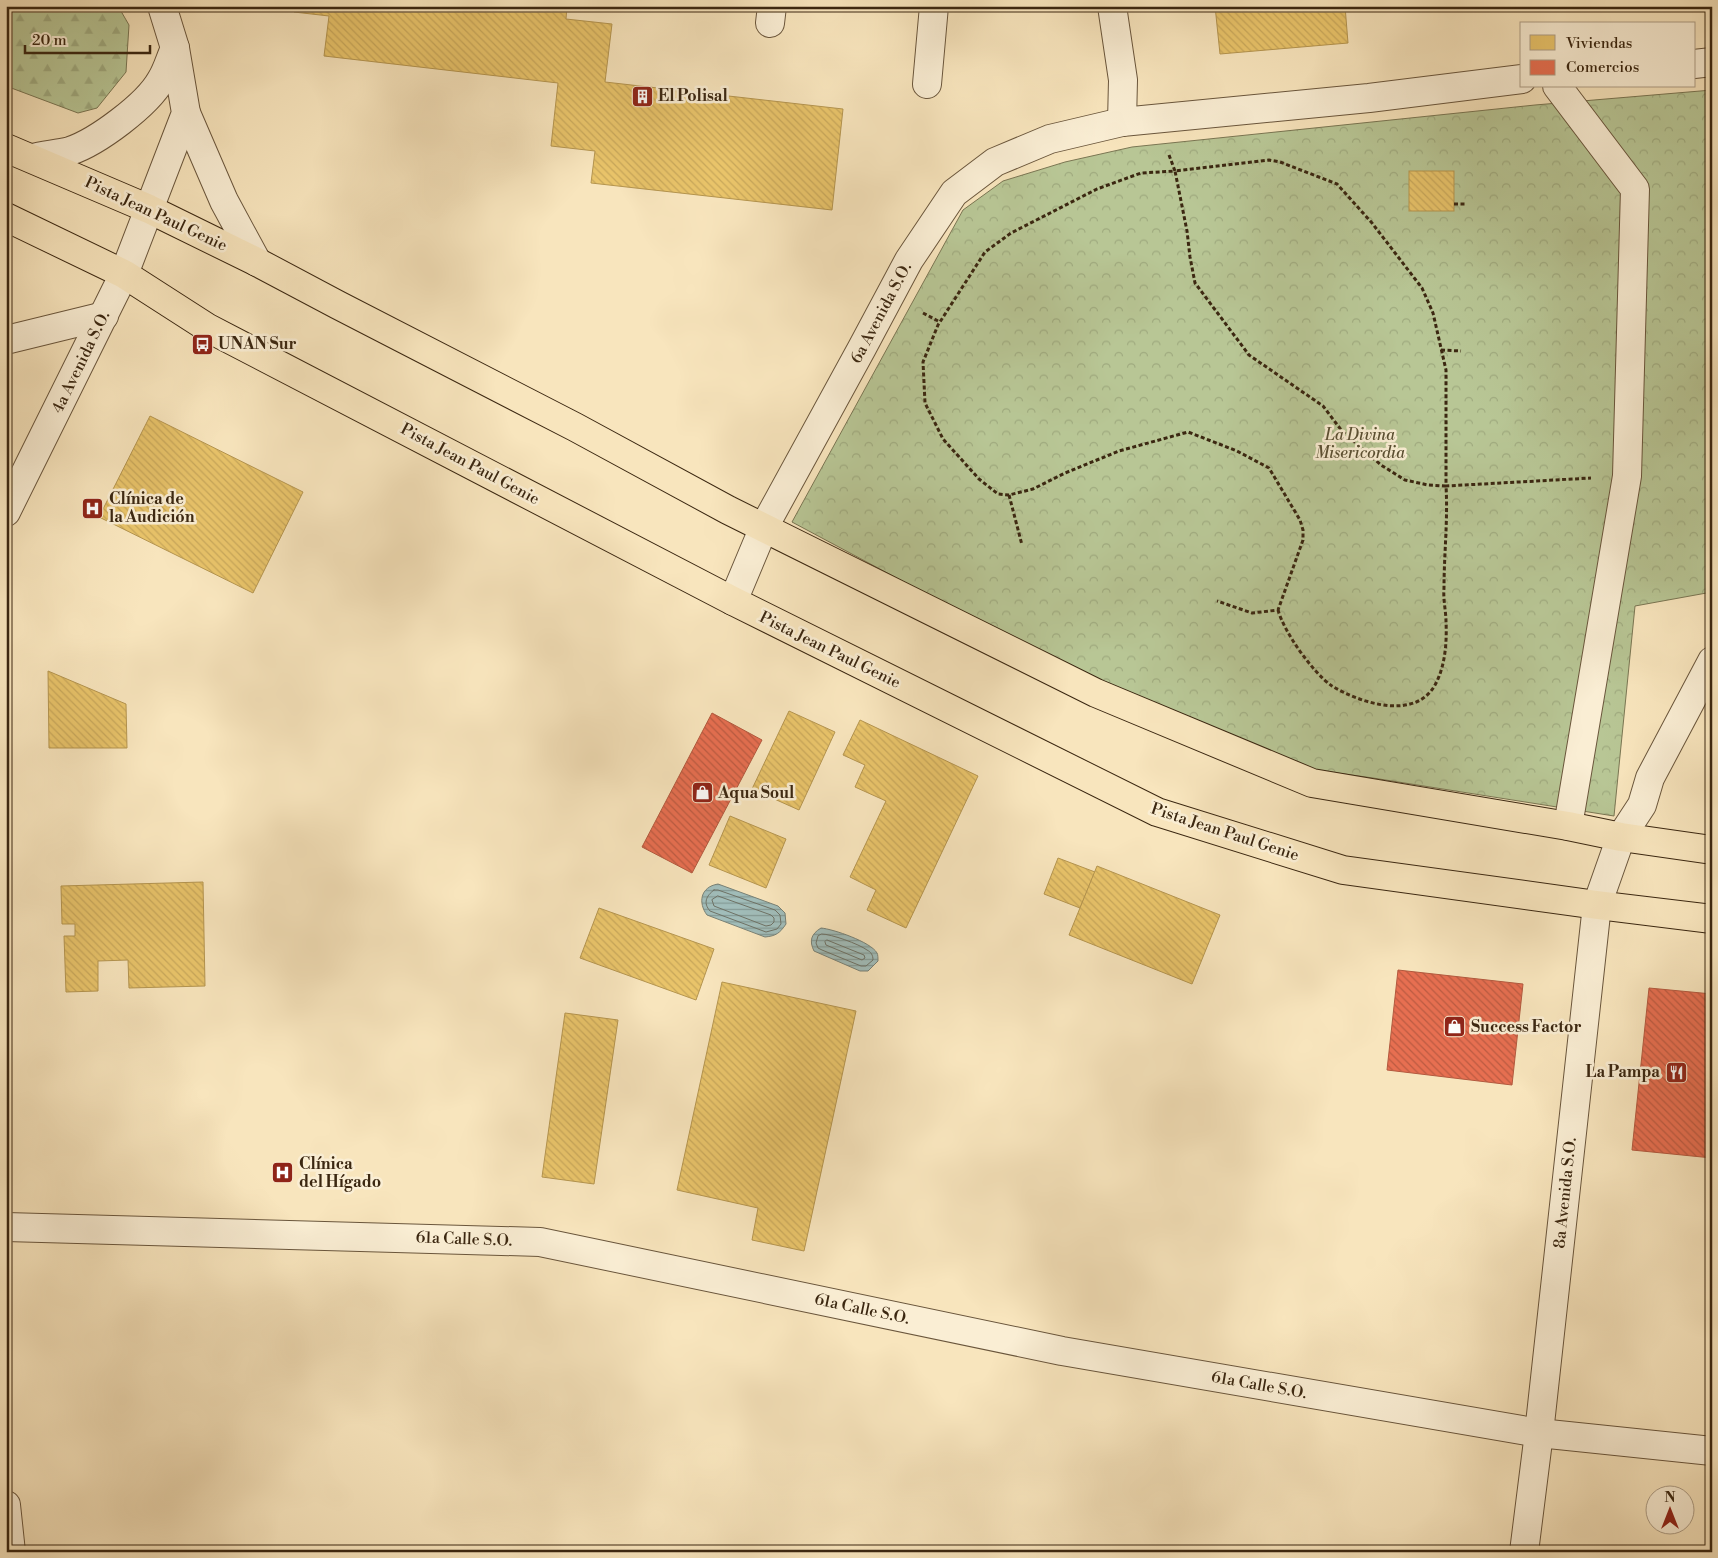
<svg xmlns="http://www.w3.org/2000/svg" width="1718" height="1558" font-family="'Libre Bodoni',serif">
<defs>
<pattern id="forest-firs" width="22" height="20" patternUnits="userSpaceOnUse" patternTransform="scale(1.25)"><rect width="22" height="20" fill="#b8c695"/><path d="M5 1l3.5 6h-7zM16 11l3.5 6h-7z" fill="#9faa7f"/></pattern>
<pattern id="park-crowns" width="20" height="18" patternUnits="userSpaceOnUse" patternTransform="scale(1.25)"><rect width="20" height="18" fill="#b8c695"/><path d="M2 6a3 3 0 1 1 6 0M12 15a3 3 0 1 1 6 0" fill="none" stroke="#9faa7f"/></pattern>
<pattern id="water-rules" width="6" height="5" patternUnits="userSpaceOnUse" patternTransform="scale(1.25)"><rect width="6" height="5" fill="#a1bdba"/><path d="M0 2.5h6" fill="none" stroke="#849a96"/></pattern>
<pattern id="homes-back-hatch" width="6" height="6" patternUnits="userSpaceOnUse" patternTransform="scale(1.25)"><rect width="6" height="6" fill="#e9c46a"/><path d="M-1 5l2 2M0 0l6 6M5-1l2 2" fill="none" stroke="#c9a85b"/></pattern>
<pattern id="shops-back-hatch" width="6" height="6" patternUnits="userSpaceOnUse" patternTransform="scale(1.25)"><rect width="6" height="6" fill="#e76f51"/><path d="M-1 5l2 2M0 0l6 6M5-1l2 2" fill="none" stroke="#bc5b42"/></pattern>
</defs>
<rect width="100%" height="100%" fill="#f8e5bd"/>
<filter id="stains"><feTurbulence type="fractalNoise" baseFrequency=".004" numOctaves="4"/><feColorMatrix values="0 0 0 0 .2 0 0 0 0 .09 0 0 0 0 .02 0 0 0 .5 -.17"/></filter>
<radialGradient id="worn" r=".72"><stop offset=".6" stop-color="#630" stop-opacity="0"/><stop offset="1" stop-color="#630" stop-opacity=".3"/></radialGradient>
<path fill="url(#forest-firs)" stroke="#7a7653" d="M6,6H118L129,25L126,72L97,108L78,113L6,86Z"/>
<path fill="url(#park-crowns)" stroke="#7a7653" d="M1712,90V592L1635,606L1614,816L1373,778L1316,770L1080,676L792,522L963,210L1003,181L1065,162L1132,147L1535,105Z"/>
<g fill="url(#water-rules)" stroke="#788176">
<path d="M718,884L778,906L785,913L786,924C780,933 776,936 765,937L707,915C698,903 700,887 718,884Z"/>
<path d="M821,928C833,929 871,942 877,953C878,954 878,959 878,961L868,971H860L814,951C809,941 811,934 821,928Z"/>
</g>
<g fill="url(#homes-back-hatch)" stroke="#b5954f">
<path d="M294,6H567L566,19L612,24L605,82L843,109L832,210L591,183L595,151L551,146L558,83L324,56L329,16L294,12Z"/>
<path d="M1215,6H1345L1348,43L1220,54Z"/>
<rect x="1409" y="171" width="45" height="40"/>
<path d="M150,416L303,492L253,593L99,517Z"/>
<path d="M48,671L126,704L127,748H49Z"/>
<path d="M789,711L835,732L799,810L752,789Z"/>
<path d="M860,720L978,776L906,928L867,910L876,890L850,877L886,801L855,787L865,765L843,755Z"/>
<path d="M730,816L786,839L766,888L709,865Z"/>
<path d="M1058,858L1095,872L1080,908L1044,894Z"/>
<path d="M1097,866L1220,915L1192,984L1069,935Z"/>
<path d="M203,882L205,986L129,988L128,960L98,961V991L66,992L64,936H75V924H62L61,886Z"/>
<path d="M599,908L714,949L696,1000L580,958Z"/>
<path d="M722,982L856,1011L804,1251L752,1240L758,1208L677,1190Z"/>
<path d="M565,1013L618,1020L594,1184L542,1177Z"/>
</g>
<g fill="url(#shops-back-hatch)" stroke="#b3593e">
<path d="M712,713L762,740L692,873L642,847Z"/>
<path d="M1398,970L1523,984L1512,1085L1387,1070Z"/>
<path d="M1649,988L1712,994V1158L1632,1150Z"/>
</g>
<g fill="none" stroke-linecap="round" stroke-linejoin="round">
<g stroke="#6e7266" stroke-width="1">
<path d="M714,890H718L775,910L780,915L781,924L777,929L766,932L710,911C703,903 706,896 714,890Z"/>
<path d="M718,896L771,915L774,918V922L771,925L766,926L714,906L712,900Z"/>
<path d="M822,934C831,934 859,944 867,950C871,952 873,955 873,960L866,966H861L822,950L818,948L816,943L818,936Z"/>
<path d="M827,940L864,955L865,958L862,960L826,945L825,942Z"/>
</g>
<defs>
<g id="minor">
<path d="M1112,6L1123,80L1122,122"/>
<path d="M770,23L772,6"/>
<path d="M1694,64L1712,62"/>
<path d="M927,84L934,6"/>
<path d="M1557,86L1635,189L1627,476L1568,826"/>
<path d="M186,113L224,201L257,262"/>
<path d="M32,158C44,155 58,154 70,151C97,142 147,105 161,80C167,71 170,59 175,48"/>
<path d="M6,340L104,316"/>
<path d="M6,512L124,274L186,113L175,48L162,6"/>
<path d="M733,601L764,527L862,348L909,260L954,193L995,162L1050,139L1122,122L1369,98L1522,79"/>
<path d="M6,1227L540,1242L1062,1351L1539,1433L1712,1451"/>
<path d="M6,1505L11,1552"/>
<path d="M1524,1552L1539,1433L1597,905L1621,837L1642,805L1650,778L1712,661"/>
</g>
<g id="major">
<path d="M6,148L149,209L257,262L338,305L575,427L728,510L1096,693L1312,783L1568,826L1621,837L1712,850"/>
<path d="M6,217L124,274L208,328L733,601L1157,812L1343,870L1597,905L1712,919"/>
</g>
</defs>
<use href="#minor" stroke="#6a563c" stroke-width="30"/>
<use href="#major" stroke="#3b2711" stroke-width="30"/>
<g stroke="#3b2711" stroke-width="3" stroke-dasharray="4 2.5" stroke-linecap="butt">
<path d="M1169,155L1175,171L1141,173L1097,189L1011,233L985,252L938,325L923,362L925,403L943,439L979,479L998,494L1009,495L1033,489L1065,473L1119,451L1188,432L1237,451L1269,468L1300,520L1303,530V540L1278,610L1252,613L1217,601"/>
<path d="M1454,204H1467"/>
<path d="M923,313L940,322"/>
<path d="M1441,350L1461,351"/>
<path d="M1009,495L1022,545"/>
<path d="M1278,610C1284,632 1313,673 1332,686C1360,703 1415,721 1435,685C1445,667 1447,643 1446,622C1446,611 1443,600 1444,588C1444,554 1448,520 1446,486L1428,485L1405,480L1381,465L1342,431L1323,406L1249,355L1195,283L1190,257L1187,231L1175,171L1269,160L1280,162L1337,184L1372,223L1422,288L1433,313L1446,370V486L1591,478"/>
</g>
<use href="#minor" stroke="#faeed4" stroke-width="28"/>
<use href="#major" stroke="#f8e5bd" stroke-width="28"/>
</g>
<defs>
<symbol id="building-square" viewBox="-11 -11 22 22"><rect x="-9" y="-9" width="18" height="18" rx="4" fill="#8f2418" stroke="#faeed4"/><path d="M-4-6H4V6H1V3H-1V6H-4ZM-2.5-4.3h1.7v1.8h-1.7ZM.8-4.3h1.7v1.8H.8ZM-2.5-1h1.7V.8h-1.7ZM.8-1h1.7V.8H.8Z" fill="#fff"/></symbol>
<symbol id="bus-square" viewBox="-11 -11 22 22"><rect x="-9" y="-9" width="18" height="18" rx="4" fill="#8f2418" stroke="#faeed4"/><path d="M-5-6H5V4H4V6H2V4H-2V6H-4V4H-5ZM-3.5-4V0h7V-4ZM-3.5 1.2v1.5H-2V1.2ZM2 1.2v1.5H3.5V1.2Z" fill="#fff"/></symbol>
<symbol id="hospital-square" viewBox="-11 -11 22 22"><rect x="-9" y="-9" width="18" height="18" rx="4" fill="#8f2418" stroke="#faeed4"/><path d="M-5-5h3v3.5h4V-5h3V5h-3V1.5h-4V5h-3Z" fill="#fff"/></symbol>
<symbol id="shop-square" viewBox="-11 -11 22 22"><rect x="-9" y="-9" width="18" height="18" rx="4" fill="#8f2418" stroke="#faeed4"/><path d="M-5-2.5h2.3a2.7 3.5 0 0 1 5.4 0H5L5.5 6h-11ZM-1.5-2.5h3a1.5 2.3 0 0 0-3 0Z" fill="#fff"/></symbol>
<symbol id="restaurant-square" viewBox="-11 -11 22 22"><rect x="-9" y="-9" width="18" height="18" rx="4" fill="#8f2418" stroke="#faeed4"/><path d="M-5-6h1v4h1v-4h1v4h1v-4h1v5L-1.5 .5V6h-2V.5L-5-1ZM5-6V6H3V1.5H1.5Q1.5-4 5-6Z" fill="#fff"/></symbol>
</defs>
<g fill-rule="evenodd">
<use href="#building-square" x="630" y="84" width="25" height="25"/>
<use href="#bus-square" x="190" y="332" width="25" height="25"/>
<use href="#hospital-square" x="80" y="496" width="25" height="25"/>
<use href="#shop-square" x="690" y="780" width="25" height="25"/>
<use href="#shop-square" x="1442" y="1014" width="25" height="25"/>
<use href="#restaurant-square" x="1664" y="1060" width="25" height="25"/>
<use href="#hospital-square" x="270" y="1160" width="25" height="25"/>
</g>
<g text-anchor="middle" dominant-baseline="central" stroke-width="5" stroke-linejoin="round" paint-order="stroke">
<g font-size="16" font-weight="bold" fill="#3b2711" stroke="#faeed4" text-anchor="start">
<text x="658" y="96">El Polisal</text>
<text x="218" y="344">UNAN Sur</text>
<text x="109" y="499">Clínica de<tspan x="109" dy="18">la Audición</tspan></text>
<text x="718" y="793">Aqua Soul</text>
<text x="1471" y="1027">Success Factor</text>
<text x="1660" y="1072" text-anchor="end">La Pampa</text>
<text x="299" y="1164">Clínica<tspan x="299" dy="18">del Hígado</tspan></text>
</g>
<g font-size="16" fill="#3b2711" stroke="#faeed4">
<text transform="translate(156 214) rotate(25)">Pista Jean Paul Genie</text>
<text transform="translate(881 313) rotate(-62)">6a Avenida S.O.</text>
<text transform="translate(81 362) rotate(-64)">4a Avenida S.O.</text>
<text transform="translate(470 464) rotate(28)">Pista Jean Paul Genie</text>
<text transform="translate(830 650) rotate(26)">Pista Jean Paul Genie</text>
<text transform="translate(1225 832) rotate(18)">Pista Jean Paul Genie</text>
<text transform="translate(1565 1193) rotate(-84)">8a Avenida S.O.</text>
<text transform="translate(464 1239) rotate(2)">61a Calle S.O.</text>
<text transform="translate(862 1309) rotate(12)">61a Calle S.O.</text>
<text transform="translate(1259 1385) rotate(10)">61a Calle S.O.</text>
</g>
<g font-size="16" font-style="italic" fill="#5a4f32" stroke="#faeed4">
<text x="1360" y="435">La Divina<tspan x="1360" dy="18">Misericordia</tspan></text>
</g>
</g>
<rect width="1718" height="1558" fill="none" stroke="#f8e5bd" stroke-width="25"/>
<rect x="8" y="8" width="1703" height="1543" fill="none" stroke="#3b2711" stroke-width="2.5"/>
<rect x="12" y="12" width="1693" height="1533" fill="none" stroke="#3b2711"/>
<rect x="1520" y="22" width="175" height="65" fill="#faeed4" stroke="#ae9e86"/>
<rect x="1530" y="35" width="25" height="15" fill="#e9c46a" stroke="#ae9e86"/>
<text x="1566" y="48" font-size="15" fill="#3b2711">Viviendas</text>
<rect x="1530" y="60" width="25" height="15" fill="#e76f51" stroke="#ae9e86"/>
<text x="1566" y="72" font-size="15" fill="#3b2711">Comercios</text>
<g transform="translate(1670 1510)"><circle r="24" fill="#faeed4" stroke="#ae9e86"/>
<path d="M0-4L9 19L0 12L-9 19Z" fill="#8f2418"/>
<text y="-8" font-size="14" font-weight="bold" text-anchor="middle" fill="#3b2711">N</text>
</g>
<path d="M25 45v8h125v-8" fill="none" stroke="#3b2711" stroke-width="2.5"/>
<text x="32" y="45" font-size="15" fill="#3b2711" stroke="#faeed4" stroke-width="4" paint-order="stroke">20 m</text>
<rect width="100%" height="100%" filter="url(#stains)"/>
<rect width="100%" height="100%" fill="url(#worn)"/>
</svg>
